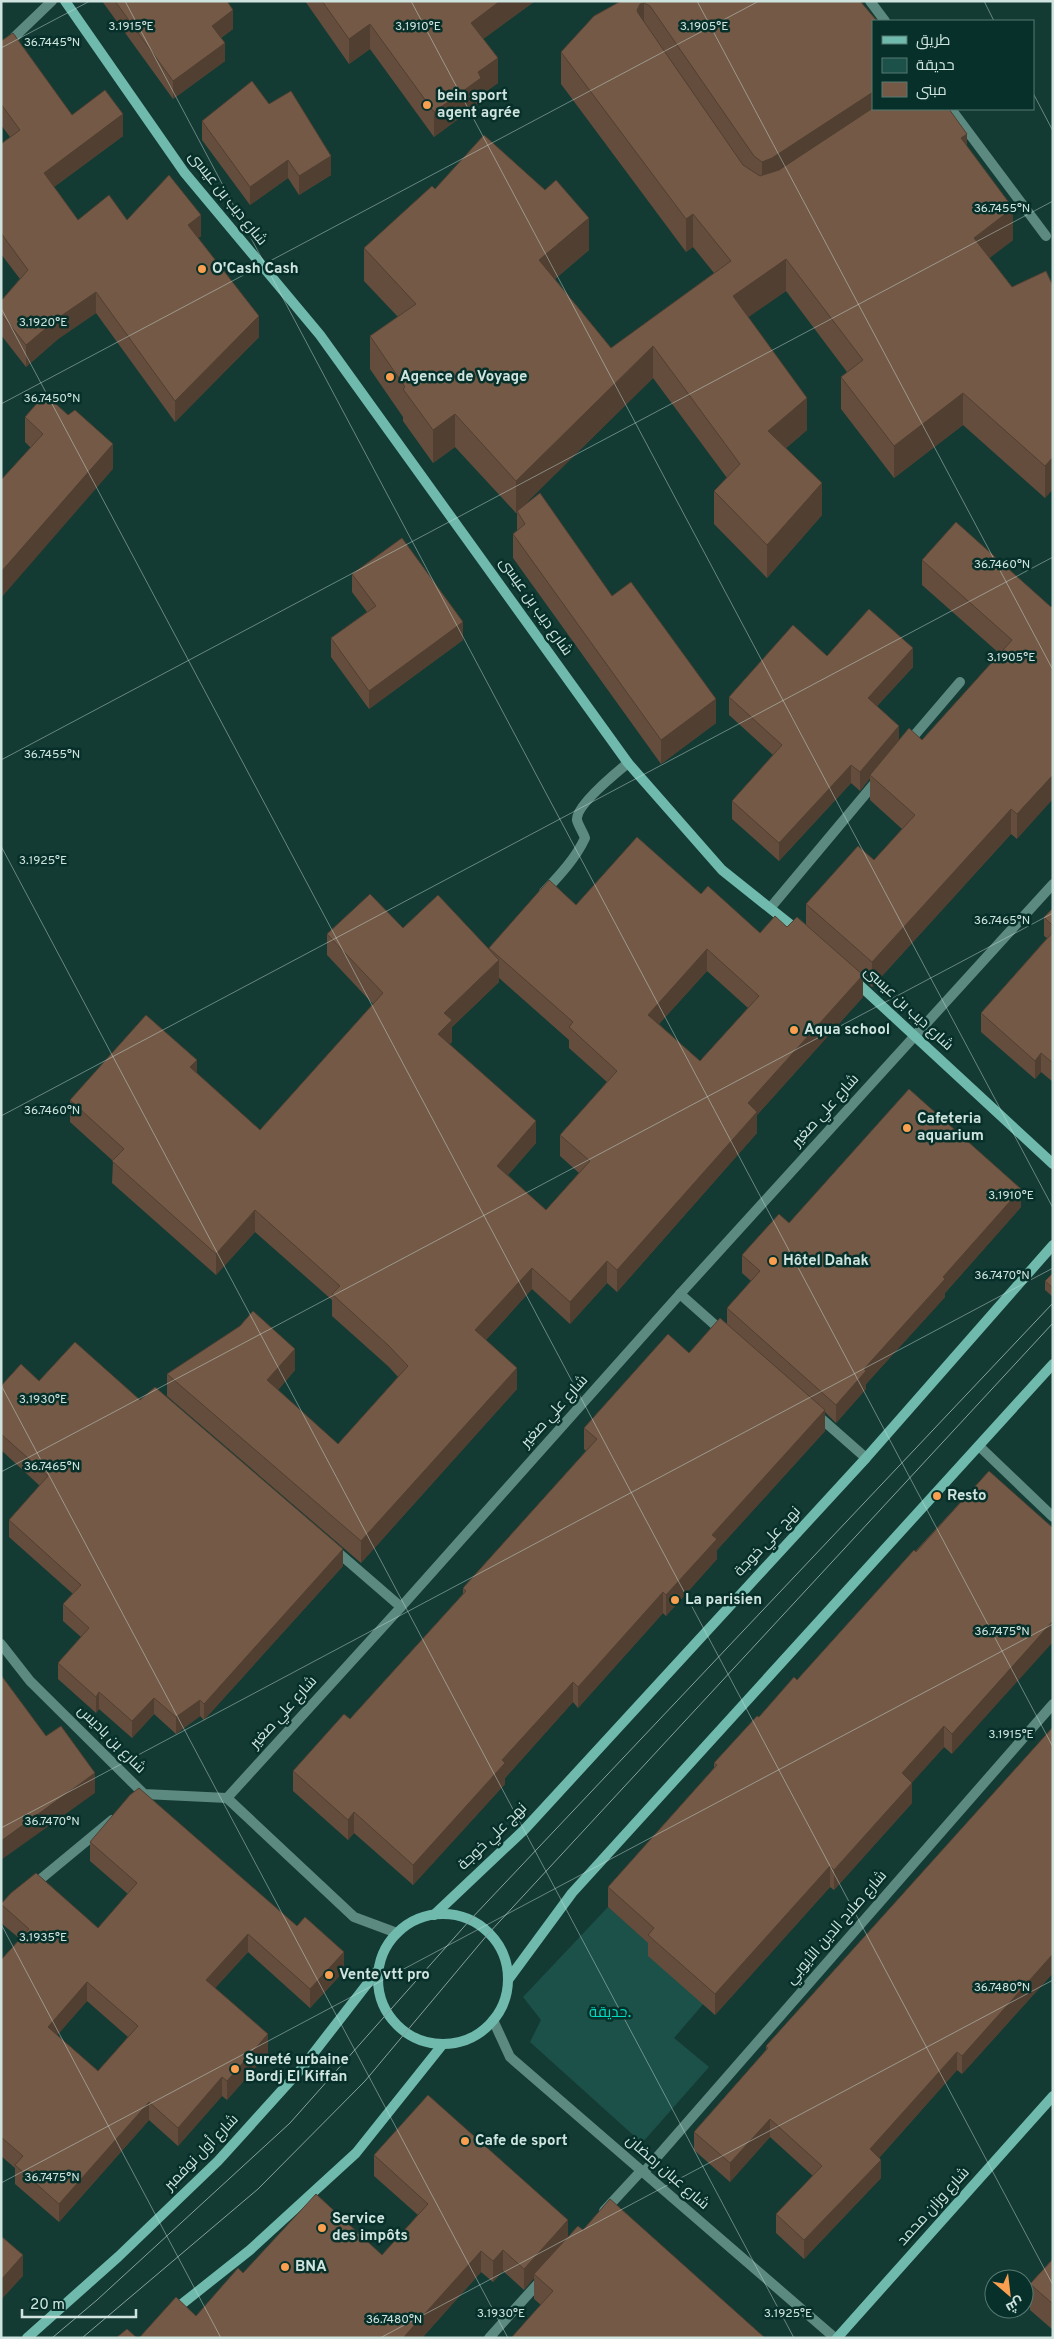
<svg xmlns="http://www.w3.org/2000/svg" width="1054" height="2339" font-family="Overpass,Cairo,sans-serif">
<rect width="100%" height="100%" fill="#143a34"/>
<path fill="#1b5149" d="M608,1907L653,1947L705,2002L674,2038L709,2067L642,2143L530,2042L541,2020L523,1997Z"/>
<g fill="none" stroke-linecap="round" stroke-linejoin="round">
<g stroke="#5c8980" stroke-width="10">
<path d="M870,1L885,21"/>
<path d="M1,50L52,1"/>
<path d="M951,109L1046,236"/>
<path d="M907,744L960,682"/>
<path d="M544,892C559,876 576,858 585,838C583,832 578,825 577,820C575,806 617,772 628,763"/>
<path d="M771,907L879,778"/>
<path d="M680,1294L724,1333"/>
<path d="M816,1414L866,1458"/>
<path d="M979,1446L1053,1517"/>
<path d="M334,1549L401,1607"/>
<path d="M1,1644L30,1681L144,1794L227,1798"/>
<path d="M31,1887L112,1820"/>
<path d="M397,1933L354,1917L227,1798L401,1607L680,1294L1053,884"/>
<path d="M493,2020L510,2057L835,2338"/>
<path d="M644,2172L1053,1704"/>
<path d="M604,2211L641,2171"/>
<path d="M489,2338L542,2279"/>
</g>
<g stroke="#6fbaac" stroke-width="10">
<path d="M65,1L184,172L320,335L628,763L722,870L801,933"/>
<path d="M853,979L1053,1164"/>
<circle cx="443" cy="1979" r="65"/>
<path d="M434,1915L524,1830L866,1458L1053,1245"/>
<path d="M508,1980L572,1893L1053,1364"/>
<path d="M173,2311L250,2250L356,2153L443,2044"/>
<path d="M27,2338L118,2257L218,2161L302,2068L378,1970"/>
<path d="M837,2338L1053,2096"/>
</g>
<g stroke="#86a29c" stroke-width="1">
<path d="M52,2338L97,2300L290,2123L470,1920L1053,1303"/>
<path d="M82,2338L258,2189L365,2081L488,1934L1053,1323"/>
</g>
</g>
<g fill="#644d3c" fill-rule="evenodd">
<path d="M102,1H227L233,29L221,38L225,61L173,99Z"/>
<path d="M305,1H535L483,39L498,83L481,95V102L434,137L370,49L349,64Z"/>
<path d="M621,1H860L873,109L967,147L1013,240L989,258L1012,287L1053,286V489L1045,498L963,425L894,478L841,409V377L847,372L786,291L748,317L807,430L786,448L822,515L767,578L714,524V491L727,478L653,378L523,506L612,596L716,723L661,764L513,558V534L517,532V513H516L455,447L433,463L403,421V417L370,369V336L398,317L364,281V248L435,189L589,250L555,279L611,348L714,273L693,247L686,252L561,84V52Z"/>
<path d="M1,41L72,115L123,136L54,187L78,220H127L201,236L198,238L259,337L175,422L96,313L58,339L26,367L1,335V301L20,279L1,254V144L10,137L1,125Z"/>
<path d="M269,104L331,175L299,195L288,178L250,205L202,140V121Z"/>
<path d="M25,417L113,469L31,448L25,442Z"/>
<path d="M922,560L1051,607L1017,839L1011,834L872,987L863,979V997L757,1115V1133L617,1292L607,1283L570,1324L532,1289L486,1340L517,1389L361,1563L167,1396V1374L295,1370L278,1390L338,1444L398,1377L389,1367L332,1316V1300L255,1232L216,1275L112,1183L113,1161L70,1122V1100L197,1073L260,1130L373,1004L327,955V934L403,928L489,949V948L576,905L701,894L760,933L787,927L806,925V904L874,860L902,829L870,800V778L860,791L851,783L779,861L732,819V801L773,755L729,715V697L827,656L913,667L877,706L899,740H922L1000,654L922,585ZM707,971L748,1008L700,1061L659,1024ZM499,978L569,1040V1048L607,1082L560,1135V1156L579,1173L546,1210L508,1175L536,1143L449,1044L452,1042V1027L499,982Z"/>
<path d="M352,574L463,640L369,709L331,657V638L367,612L352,592Z"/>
<path d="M1053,908V1082L1041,1072L1035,1079L981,1032V1013L1047,938L1044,936V917Z"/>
<path d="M1021,1207L945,1293V1297L866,1384V1389L836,1423L825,1412V1431L717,1550V1559L666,1616L663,1613L578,1708L573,1702L505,1778V1784L413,1885L354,1833L348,1840L293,1791V1771L350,1719L463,1594V1588L586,1451L584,1449V1428L689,1353L727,1324V1308L751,1281L742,1273V1255L789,1223Z"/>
<path d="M1053,1273V1297L1045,1290V1281Z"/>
<path d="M39,1381L140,1400L343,1566L204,1720L200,1716L176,1734L154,1714L132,1738L99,1709L96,1713L58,1679V1663L81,1637L63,1621V1604L73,1594L9,1537V1520L40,1486L1,1450V1386Z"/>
<path d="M989,1471L952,1754L944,1747L912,1782V1803L834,1890L830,1887L715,2015L648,1956V1943L608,1907V1887L714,1768V1763L759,1717L797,1680Z"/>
<path d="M1053,1727V1973L962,2074L957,2070L879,2158L881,2178L804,2259L776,2233V2214L813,2176L770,2137L730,2182L694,2150V2132L766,2050V2046Z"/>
<path d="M90,1842L344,1971L310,2008L248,1952L215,1988L268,2053L227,2100L222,2096L178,2146L149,2120L59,2222L15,2184V2168L1,2156V1960L20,1939L1,1923V1904L98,1928L128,1894L90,1861ZM87,2001L128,2037L98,2071L57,2035Z"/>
<path d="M374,2155L568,2237L583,2230L765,2338L541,2305L534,2299V2278L524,2290L503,2271L493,2282L481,2272L422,2338H139L196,2316L243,2273L382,2255L418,2215L374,2176Z"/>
<path d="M1053,2259V2330L1030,2310V2284Z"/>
</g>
<g fill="#513f31">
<path d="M500,1H535L471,48V23Z"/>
<path d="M644,3V35L637,10L640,4Z"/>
<path d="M233,10V29L212,44V26Z"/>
<path d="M370,24V49L349,64V39Z"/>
<path d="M225,43V61L173,99V81Z"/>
<path d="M498,58V83L481,95V102L434,137V112L478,72Z"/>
<path d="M873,92V109L762,194V162Z"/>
<path d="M123,114V136L44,194V173Z"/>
<path d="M967,134V167L961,138Z"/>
<path d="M331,156V175L299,195V176Z"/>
<path d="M288,160V178L250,205V187Z"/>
<path d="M1013,208V240L974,270V238Z"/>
<path d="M693,214V247L686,252V219Z"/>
<path d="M201,215V236L188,246V225Z"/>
<path d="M589,218V250L539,292V260Z"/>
<path d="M786,259V291L733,328V296Z"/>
<path d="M96,292V313L58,339L26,367V345L58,318Z"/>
<path d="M259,316V337L175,422V401Z"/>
<path d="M653,346V378L516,513V481Z"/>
<path d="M963,393V425L894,478V446Z"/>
<path d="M807,398V430L768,464V431Z"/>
<path d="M455,414V447L433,463V430Z"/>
<path d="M113,444V469L1,598V572Z"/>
<path d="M1053,457V489L1045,498V466Z"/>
<path d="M822,483V515L767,578V545Z"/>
<path d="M463,622V640L369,709V691Z"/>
<path d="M913,648V667L868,716V698Z"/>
<path d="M716,699V723L661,764V740Z"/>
<path d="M899,726V744L870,775V778L860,791V772Z"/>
<path d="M851,765V783L779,861V843Z"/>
<path d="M1053,775V799L1017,839V814Z"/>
<path d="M1011,809V834L872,987V962Z"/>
<path d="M707,949V971L648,1036V1015Z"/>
<path d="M499,960V982L452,1027V1042L438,1056V1034L444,1013Z"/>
<path d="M863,975V997L757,1115V1133L617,1292V1270L748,1103Z"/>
<path d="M1041,1053V1072L1035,1079V1061Z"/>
<path d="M197,1060V1082L190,1067Z"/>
<path d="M536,1121V1143L497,1187V1166Z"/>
<path d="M1021,1189V1207L945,1293V1297L866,1384V1389L836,1423V1405L864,1369L943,1277Z"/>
<path d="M255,1210V1232L216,1275V1254Z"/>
<path d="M607,1261V1283L570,1324V1302Z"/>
<path d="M532,1268V1289L475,1352V1330Z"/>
<path d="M295,1349V1370L267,1402V1380Z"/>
<path d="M517,1368V1389L361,1563V1541Z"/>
<path d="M825,1410V1431L717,1550V1559L666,1616V1595L712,1535Z"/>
<path d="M343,1549V1566L204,1720V1704Z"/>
<path d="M663,1592V1613L578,1708V1687Z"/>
<path d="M1053,1621V1642L952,1754V1734Z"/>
<path d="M573,1682V1702L505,1778V1784L413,1885V1865L502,1760Z"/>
<path d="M99,1692V1709L96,1713V1697Z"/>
<path d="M154,1698V1714L132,1738V1721Z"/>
<path d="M200,1700V1716L176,1734V1717Z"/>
<path d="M944,1726V1747L902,1794V1773Z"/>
<path d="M95,1773V1793L1,1860V1841Z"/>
<path d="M912,1783V1803L834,1890V1870Z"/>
<path d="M354,1812V1833L348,1840V1820Z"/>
<path d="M830,1866V1887L715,2015V1994Z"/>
<path d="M248,1934V1952L206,1998V1980Z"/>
<path d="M344,1952V1971L310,2008V1989Z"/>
<path d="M1053,1954V1973L962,2074V2056Z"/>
<path d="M87,1982V2001L48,2046V2027Z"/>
<path d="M268,2034V2053L227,2100V2081Z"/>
<path d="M957,2052V2070L870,2168V2149Z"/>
<path d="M222,2077V2096L178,2146V2128Z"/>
<path d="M149,2102V2120L59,2222V2204Z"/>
<path d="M770,2119V2137L730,2182V2163Z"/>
<path d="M881,2160V2178L804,2259V2240Z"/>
<path d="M568,2220V2241L534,2274V2278L524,2290V2269Z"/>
<path d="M503,2250V2271L493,2282V2261Z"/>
<path d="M481,2251V2272L422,2338H403Z"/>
<path d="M23,2255V2276L1,2300V2280Z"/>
</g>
<g fill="#745a46" stroke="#513f31" fill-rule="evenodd">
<path d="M115,1H227L233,10L212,26L225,43L173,81Z"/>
<path d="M322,1H500L471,23L498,58L478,72L481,78L434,112L370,24L349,39Z"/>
<path d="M621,1H860L877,21H873V92L772,158L762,162L754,156L650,6L644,3L640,4L637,10L638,13L743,165L760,176L779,170L873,108L949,109L967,134L961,138L1013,208L974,238L1012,287L1046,271L1053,286V457L1045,466L963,393L894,446L841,377L863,360L786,259L733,296L807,398L768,431L822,483L767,545L714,491L740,464L653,346L516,481L455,414L433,430L403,389L405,387L370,336L416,304L364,248L432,186L435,189L484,135L545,190L556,180L589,218L539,260L611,348L731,261L693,214L686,219L561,52L594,16Z"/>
<path d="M13,33L72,115L105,90L123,114L44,173L78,220L109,195L127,220L169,175L201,215L188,225L259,316L175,401L96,292L58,318L26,345L1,314V301L28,270L1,233V144L20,130L1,104V41Z"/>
<path d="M252,81L269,104L291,91L331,156L299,176L288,160L250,187L202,121Z"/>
<path d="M45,394L68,415L75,410L113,444L1,572V480L43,434L25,417Z"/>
<path d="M540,493L612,596L631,582L716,699L661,740L513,534L525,524L517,511Z"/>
<path d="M956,522L1051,607L1053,605V775L1017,814L1011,809L872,962L806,904L858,846L874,860L915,815L870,775L909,728L922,740L1012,640L922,560Z"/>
<path d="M402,538L463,622L369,691L331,638L376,606L352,574Z"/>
<path d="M869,609L913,648L868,698L899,726L860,772L851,765L779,843L732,801L782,745L729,697L793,625L827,656Z"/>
<path d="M637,837L701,894L708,886L760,933L775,916L787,927L797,917L863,975L748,1103L757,1112L617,1270L607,1261L570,1302L532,1268L475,1330L517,1368L361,1541L167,1374L240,1326L253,1311L295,1349L267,1380L338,1444L408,1366L389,1346L332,1294L340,1286L255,1210L216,1254L112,1161L124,1149L70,1100L146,1015L197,1060L190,1067L260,1130L383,993L327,934L370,894L403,928L438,895L499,960L444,1013L452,1020L438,1034L536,1121L497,1166L546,1210L590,1161L560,1135L617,1071L569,1027L573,1022L489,948L549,880L576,905ZM707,949L759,996L700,1061L648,1015Z"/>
<path d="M1053,908V926L1044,917Z"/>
<path d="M1053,932V1063L1041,1053L1035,1061L981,1013Z"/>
<path d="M909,1089L1021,1189L943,1277L945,1279L864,1369L866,1371L836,1405L727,1308L760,1271L742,1255L779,1214L789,1223Z"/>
<path d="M1053,1273V1288L1045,1281Z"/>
<path d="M720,1318L825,1410L712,1535L717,1539L666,1595L663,1592L578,1687L573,1682L502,1760L505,1763L413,1865L354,1812L348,1820L293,1771L344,1714L350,1719L466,1591L463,1588L597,1439L584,1428L668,1334L689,1353Z"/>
<path d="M75,1342L140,1400L155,1387L343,1549L204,1704L200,1700L176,1717L154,1698L132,1721L99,1692L96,1697L58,1663L89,1628L63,1604L81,1585L9,1520L48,1476L1,1434V1386L21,1364L39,1381Z"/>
<path d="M989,1471L1053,1528V1621L952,1734L944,1726L902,1773L912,1783L834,1870L830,1866L715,1994L648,1935L654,1928L608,1887L717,1765L714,1763L757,1716L759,1717L794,1677L797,1680L914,1550L916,1552Z"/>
<path d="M1,1675L46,1736L61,1726L95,1773L1,1841Z"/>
<path d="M1053,1727V1954L962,2056L957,2052L870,2149L881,2160L804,2240L776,2214L822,2166L770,2119L730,2163L694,2132L768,2048L766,2046Z"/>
<path d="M139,1788L297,1926L305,1917L344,1952L310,1989L248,1934L206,1980L268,2034L227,2081L222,2077L178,2128L149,2102L59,2204L15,2165L23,2156L1,2137V1960L29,1929L1,1904L11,1893L36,1873L98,1928L137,1883L90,1842L130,1795ZM87,1982L138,2026L98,2071L48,2027Z"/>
<path d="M428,2095L568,2220L524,2269L503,2250L493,2261L481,2251L403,2338H139L176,2297L196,2316L238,2268L243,2273L316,2194L382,2255L428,2204L374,2155Z"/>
<path d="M610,2199L765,2338H511L553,2291L534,2274L578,2226L583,2230Z"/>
<path d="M1,2236L23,2255L1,2280Z"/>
<path d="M1053,2259V2304L1030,2284Z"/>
<path d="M127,2329L137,2338H116Z"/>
</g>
<path fill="none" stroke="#cfe4df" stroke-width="1" stroke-opacity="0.45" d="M125,1L1053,1747M411,1L1053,1208M697,1L1053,670M984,1L994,21M1,48L90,1M1033,93L1053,131M1,308L1053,2285M1,404L759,1M1,760L1053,201M1,846L794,2338M1,1116L1053,557M1,1385L508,2338M1,1472L1053,913M1,1828L1053,1268M1,1924L221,2338M1,2183L1053,1624M380,2338L1053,1980M1050,2338L1053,2336"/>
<g fill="#fa9f4f" stroke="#07302a" stroke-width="2">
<circle cx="427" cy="105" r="5"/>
<circle cx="202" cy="269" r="5"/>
<circle cx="390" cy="377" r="5"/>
<circle cx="794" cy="1030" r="5"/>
<circle cx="907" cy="1128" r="5"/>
<circle cx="773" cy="1261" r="5"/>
<circle cx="937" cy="1496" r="5"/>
<circle cx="675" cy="1600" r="5"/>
<circle cx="329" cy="1975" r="5"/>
<circle cx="235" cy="2069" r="5"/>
<circle cx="465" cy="2141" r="5"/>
<circle cx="322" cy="2228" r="5"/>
<circle cx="285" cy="2267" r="5"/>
</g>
<g text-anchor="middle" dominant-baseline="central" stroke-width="5" stroke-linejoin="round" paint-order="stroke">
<g font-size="15" font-weight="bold" fill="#cfe4df" stroke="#07302a" text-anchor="start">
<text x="437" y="96">bein sport<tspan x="437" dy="17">agent agrée</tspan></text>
<text x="212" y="269">O'Cash Cash</text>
<text x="400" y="377">Agence de Voyage</text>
<text x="804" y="1030">Aqua school</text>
<text x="917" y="1119">Cafeteria<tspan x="917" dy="17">aquarium</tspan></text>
<text x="783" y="1261">Hôtel Dahak</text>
<text x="947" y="1496">Resto</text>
<text x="685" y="1600">La parisien</text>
<text x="339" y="1975">Vente vtt pro</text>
<text x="245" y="2060">Sureté urbaine<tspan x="245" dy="17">Bordj El Kiffan</tspan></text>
<text x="475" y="2141">Cafe de sport</text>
<text x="332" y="2219">Service<tspan x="332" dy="17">des impôts</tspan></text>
<text x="295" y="2267">BNA</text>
</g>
<g font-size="15" fill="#cfe4df" stroke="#07302a">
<text transform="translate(227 199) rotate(51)">شارع ديب بن عيسى</text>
<text transform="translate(535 607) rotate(55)">شارع ديب بن عيسى</text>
<text transform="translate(908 1009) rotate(43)">شارع ديب بن عيسى</text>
<text transform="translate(826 1111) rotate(-48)">شارع علي صغير</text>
<text transform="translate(555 1412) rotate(-48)">شارع علي صغير</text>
<text transform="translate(768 1542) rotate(-47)">نهج علي خوجة</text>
<text transform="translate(284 1713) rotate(-48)">شارع علي صغير</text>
<text transform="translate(111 1740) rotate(45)">شارع بن باديس</text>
<text transform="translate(493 1837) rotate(-44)">نهج علي خوجة</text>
<text transform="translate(837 1928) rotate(-49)">شارع صلاح الدين الأيوبي</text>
<text transform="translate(202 2153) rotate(-46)">شارع أول نوفمبر</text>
<text transform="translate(667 2173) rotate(41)">شارع عبان رمضان</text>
<text transform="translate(934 2207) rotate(-48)">شارع وزان محمد</text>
</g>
<g font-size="15" fill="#00dcc4" stroke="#07302a">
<text x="610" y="2013">حديقة.</text>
</g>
</g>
<g font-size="12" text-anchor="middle" fill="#cfe4df" stroke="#07302a" stroke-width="5" stroke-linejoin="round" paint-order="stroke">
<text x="131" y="30">3.1915°E</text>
<text x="418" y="30">3.1910°E</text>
<text x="704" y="30">3.1905°E</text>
<text x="52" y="46">36.7445°N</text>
<text x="1002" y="212">36.7455°N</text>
<text x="43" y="326">3.1920°E</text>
<text x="52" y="402">36.7450°N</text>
<text x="1002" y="568">36.7460°N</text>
<text x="1011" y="661">3.1905°E</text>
<text x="52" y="758">36.7455°N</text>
<text x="43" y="864">3.1925°E</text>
<text x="1002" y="924">36.7465°N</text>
<text x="52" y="1114">36.7460°N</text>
<text x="1011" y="1199">3.1910°E</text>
<text x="1002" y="1279">36.7470°N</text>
<text x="43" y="1403">3.1930°E</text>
<text x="52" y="1470">36.7465°N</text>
<text x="1002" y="1635">36.7475°N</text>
<text x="1011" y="1738">3.1915°E</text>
<text x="52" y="1825">36.7470°N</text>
<text x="43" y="1941">3.1935°E</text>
<text x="1002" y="1991">36.7480°N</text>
<text x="52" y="2181">36.7475°N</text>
<text x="501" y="2317">3.1930°E</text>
<text x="788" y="2317">3.1925°E</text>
<text x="394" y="2323">36.7480°N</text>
</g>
<rect width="1054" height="2339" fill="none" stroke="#cfe4df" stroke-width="5"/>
<rect x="872" y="20" width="162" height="90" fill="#07302a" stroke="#577872"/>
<rect x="882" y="36" width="25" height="8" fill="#6fbaac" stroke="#577872"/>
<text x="916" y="45" font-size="15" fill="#cfe4df">طريق</text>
<rect x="882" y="58" width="25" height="15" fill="#1b5149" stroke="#577872"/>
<text x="916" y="70" font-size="15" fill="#cfe4df">حديقة</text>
<rect x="882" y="82" width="25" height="15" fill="#745a46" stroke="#577872"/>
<text x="916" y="95" font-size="15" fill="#cfe4df">مبنى</text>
<g transform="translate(1009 2294) rotate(152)"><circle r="24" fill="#07302a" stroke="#577872"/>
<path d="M0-4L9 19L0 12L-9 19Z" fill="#fa9f4f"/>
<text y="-8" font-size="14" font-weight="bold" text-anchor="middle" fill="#cfe4df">ش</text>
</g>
<path d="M22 2309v8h114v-8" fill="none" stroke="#cfe4df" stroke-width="2.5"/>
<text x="30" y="2309" font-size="15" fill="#cfe4df" stroke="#07302a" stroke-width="4" paint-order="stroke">20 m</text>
</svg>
